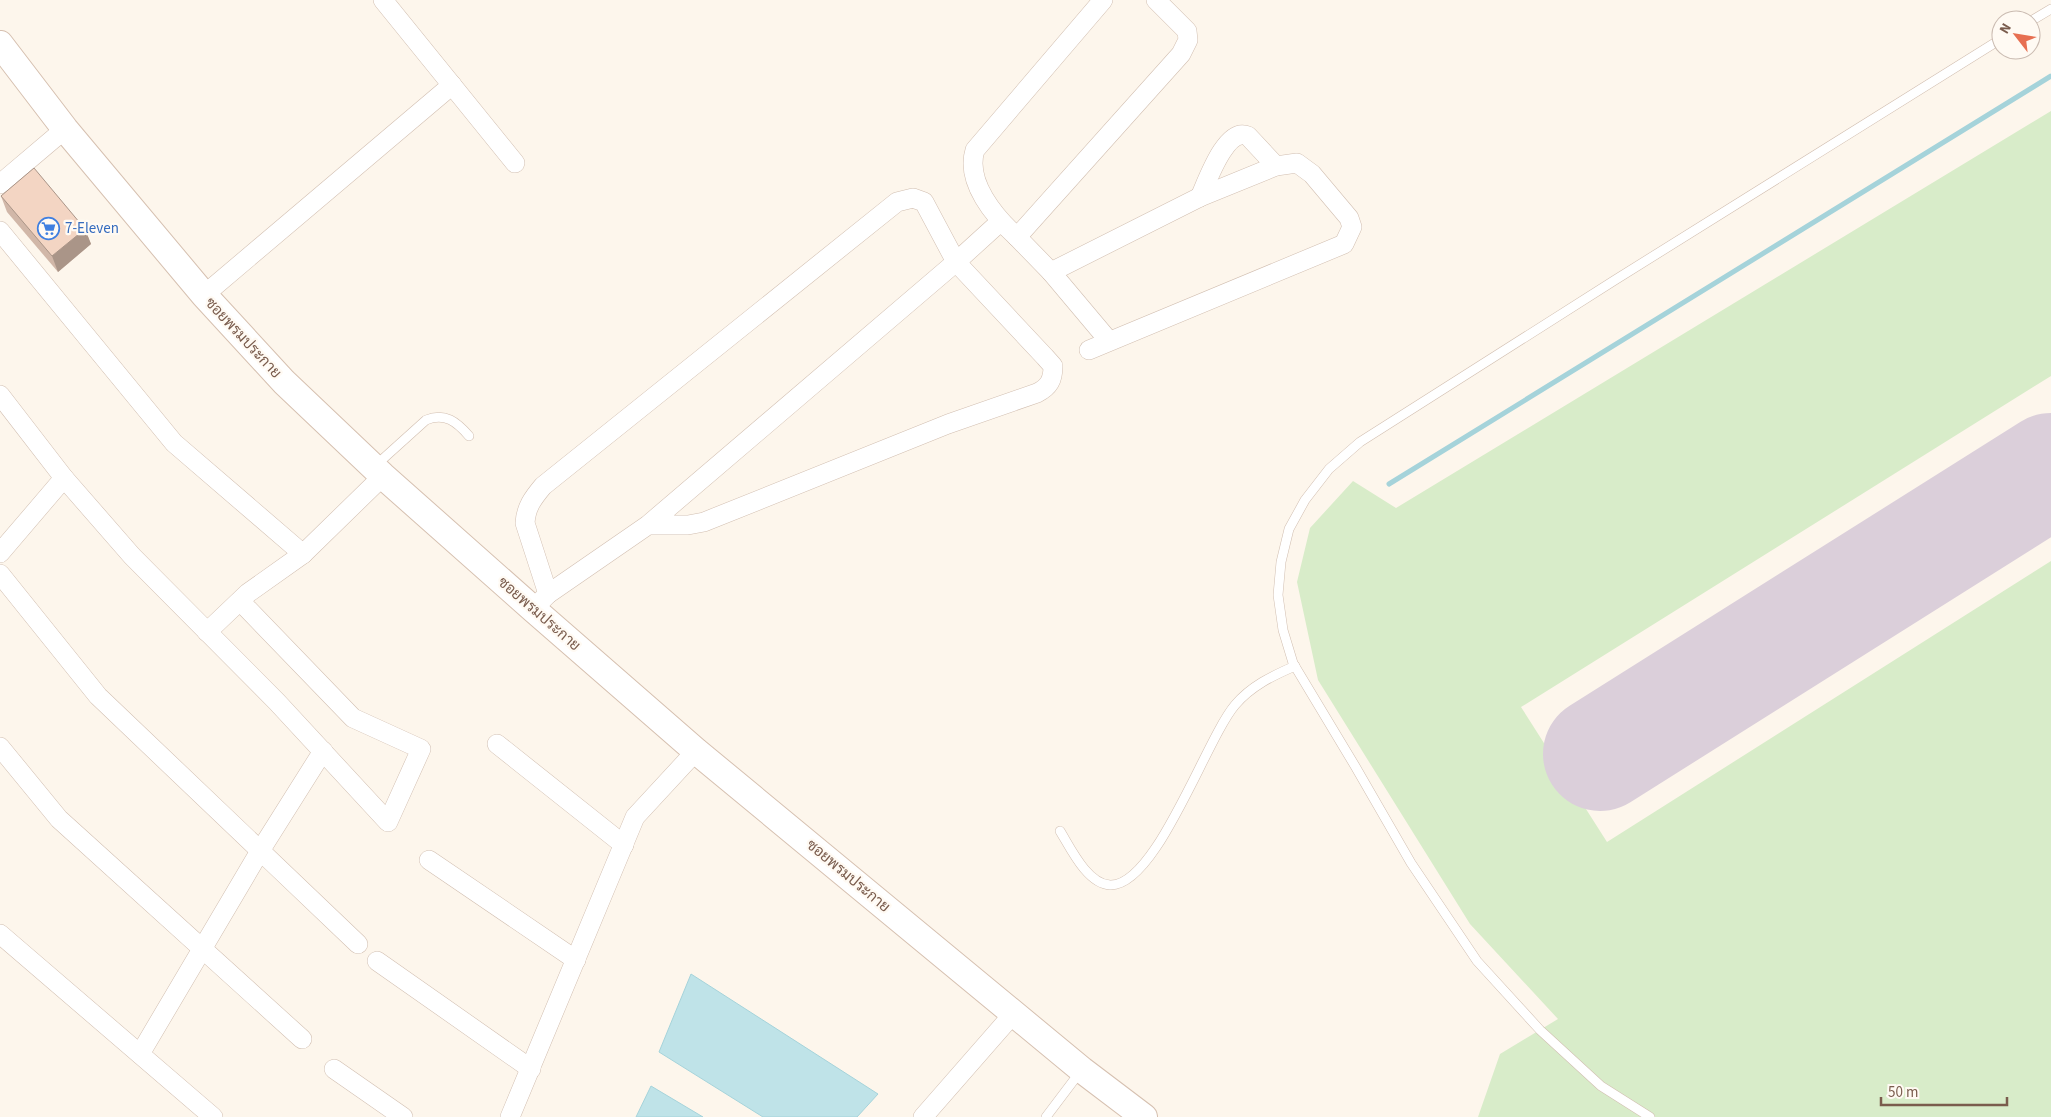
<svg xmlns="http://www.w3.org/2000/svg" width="2051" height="1117" font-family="'Source Sans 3',Sarabun,sans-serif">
<rect width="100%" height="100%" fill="#fdf6ec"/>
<path fill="#d8ecc9" d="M2051,111V376L1521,707L1607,842L2051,561V1117H1478L1500,1054L1558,1019L1470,924L1318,680L1297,582L1310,528L1353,481L1396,508Z"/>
<g fill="#bfe3e8" stroke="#a5d3da">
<path d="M691,974L878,1094L857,1117H763L659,1052Z"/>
<path d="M651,1086L703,1117H636Z"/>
</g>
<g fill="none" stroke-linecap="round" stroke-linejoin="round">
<path stroke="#a5d3da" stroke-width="5" d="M1389,484L2051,76"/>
<path stroke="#dbcfda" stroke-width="114" d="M1600,754L2051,470"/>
<defs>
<g id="lane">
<path d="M2031,21L2051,9"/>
<path d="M375,466L426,420C445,412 457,422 469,436"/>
<path d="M1060,831C1070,847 1087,884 1110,885C1156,887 1206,739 1235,705C1251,686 1272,676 1295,666"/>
<path d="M1046,1117L1080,1072"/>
<path d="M1650,1117L1601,1086L1540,1030L1477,961L1411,863L1355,766L1293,663L1283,630L1278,595L1281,562L1289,529L1305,500L1329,469L1360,442L1615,280L2001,39"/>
</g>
<g id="street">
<path d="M383,0L515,163"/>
<path d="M1103,0L975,150C965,182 995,217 1017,237L1181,54L1188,40L1187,31L1156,0"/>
<path d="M0,184L65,129"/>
<path d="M1200,197C1207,182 1226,126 1248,136L1276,166"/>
<path d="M0,231L174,443L303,554"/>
<path d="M1017,237L1051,272L1200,197L1276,166L1297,163L1312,174L1349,218L1352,227L1344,244L1089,350"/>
<path d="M1051,272L1109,341"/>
<path d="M204,295L452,85"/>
<path d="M0,395L64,478L132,556L277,702L388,822L421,749L353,718L240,601"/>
<path d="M0,553L64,478"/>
<path d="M0,574L98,696L358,944"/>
<path d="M548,594L525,523C526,507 533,498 543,486L897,202L913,198L924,202L956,262L1000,222"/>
<path d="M533,609L548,594L648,525L956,262L1045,357L1053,366C1053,380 1049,387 1037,393L948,424L704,522L688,525H648"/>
<path d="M207,632L248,593L303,554L383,476"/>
<path d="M497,744L624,845"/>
<path d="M0,747L59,819L302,1039"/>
<path d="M429,860L576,960"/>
<path d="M0,934L213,1117"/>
<path d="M377,961L531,1069"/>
<path d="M140,1054L260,851L323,751"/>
<path d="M334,1069L403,1117"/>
<path d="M510,1117L635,817L696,751"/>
<path d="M923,1117L1014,1013"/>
</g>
<path id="secondary" d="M0,44L65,129L204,295L284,382L383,476L533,609L696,751L1082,1070L1144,1117"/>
</defs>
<use href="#lane" stroke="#d1beb0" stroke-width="10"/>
<use href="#street" stroke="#d1beb0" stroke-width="20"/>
<use href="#secondary" stroke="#d6c0b0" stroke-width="28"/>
<use href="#lane" stroke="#fff" stroke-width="9"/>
<use href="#street" stroke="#fff" stroke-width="19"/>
<use href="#secondary" stroke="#fff" stroke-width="26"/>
</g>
<path fill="#d1b7a8" d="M1,196L85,229L91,244L58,272L7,212Z"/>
<path fill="#aa9588" d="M85,229L91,244L58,272L52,256Z"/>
<path fill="#f3d5c3" stroke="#aa9588" d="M34,168L85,229L52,256L1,196Z"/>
<defs>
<symbol id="supermarket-ring" viewBox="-11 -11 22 22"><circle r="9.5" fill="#fffaf3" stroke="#3f7fe0" stroke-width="1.5"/><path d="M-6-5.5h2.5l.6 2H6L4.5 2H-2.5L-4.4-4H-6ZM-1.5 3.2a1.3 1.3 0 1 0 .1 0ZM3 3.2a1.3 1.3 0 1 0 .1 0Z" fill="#3f7fe0"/></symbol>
</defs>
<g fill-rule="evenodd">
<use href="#supermarket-ring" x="36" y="216" width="25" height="25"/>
</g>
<g text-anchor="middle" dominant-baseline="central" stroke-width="4.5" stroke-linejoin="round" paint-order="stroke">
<g font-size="15" fill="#366cbe" stroke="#fffaf3" text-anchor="start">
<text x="65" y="228">7-Eleven</text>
</g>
<g font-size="15" fill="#7a5c4d" stroke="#fffaf3">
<text transform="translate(243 338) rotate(47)">ซอยพรมประกาย</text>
<text transform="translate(539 614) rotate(41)">ซอยพรมประกาย</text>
<text transform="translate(848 876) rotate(40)">ซอยพรมประกาย</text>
</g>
</g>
<g transform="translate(2016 35) rotate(301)"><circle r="24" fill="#fffaf3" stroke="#cabbb1"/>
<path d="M0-4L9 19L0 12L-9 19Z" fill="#e76f51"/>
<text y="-8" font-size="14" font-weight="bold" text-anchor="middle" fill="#7a5c4d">N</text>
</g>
<path d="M1881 1097v8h126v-8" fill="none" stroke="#7a5c4d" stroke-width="2.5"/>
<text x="1888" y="1097" font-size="15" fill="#7a5c4d" stroke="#fffaf3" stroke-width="4" paint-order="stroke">50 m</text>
</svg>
